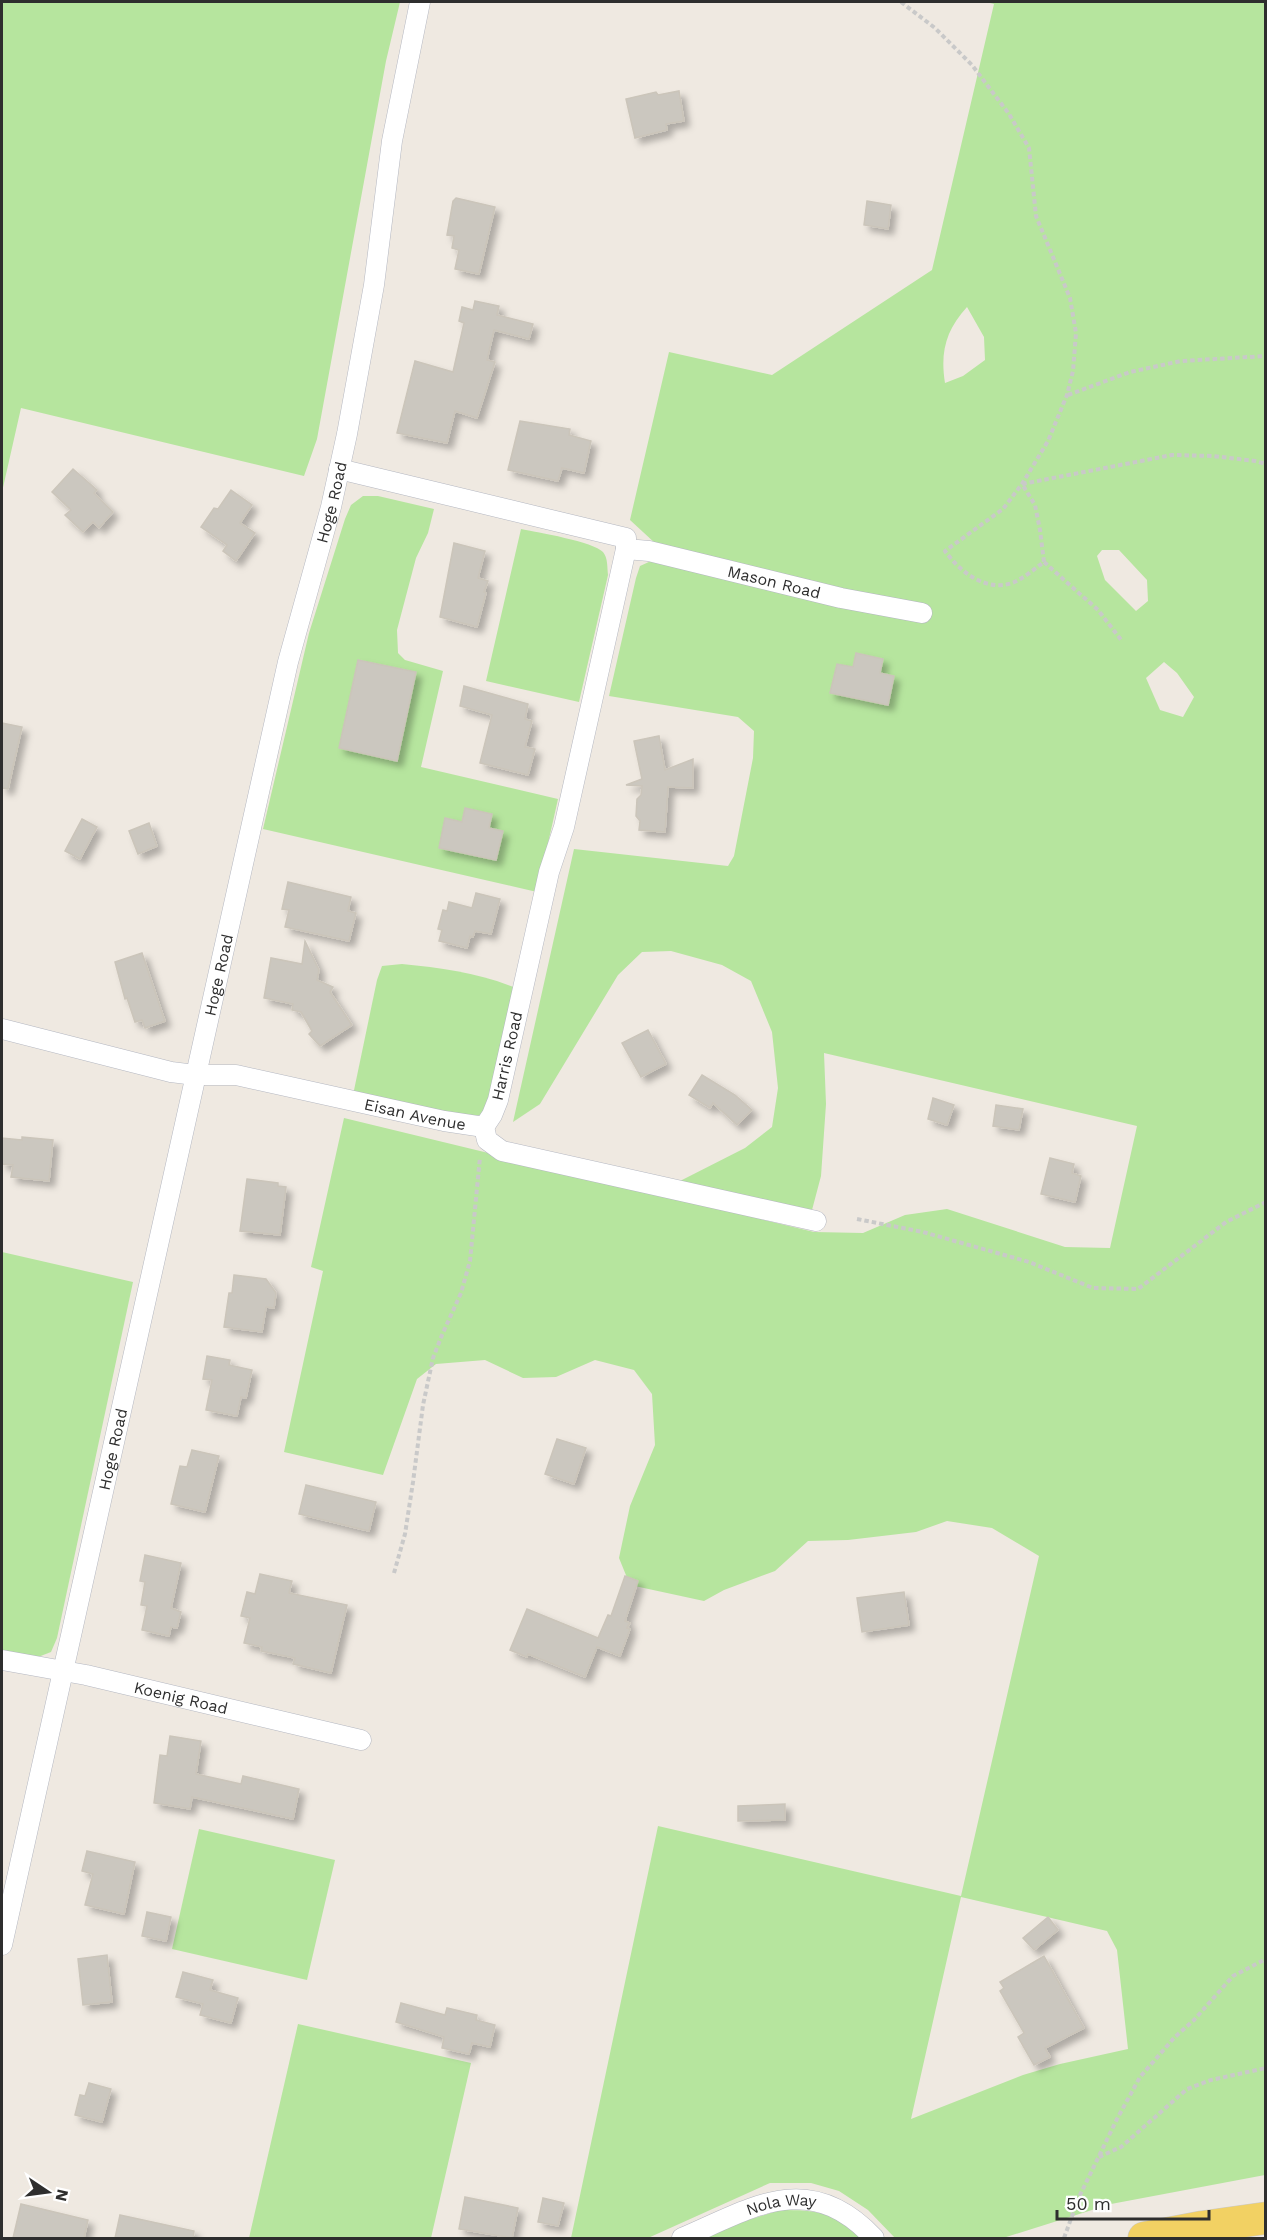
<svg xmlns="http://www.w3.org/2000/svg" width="1267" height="2240" font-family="'Work Sans',sans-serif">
<defs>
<filter id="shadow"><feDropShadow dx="5.5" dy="5.5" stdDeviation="3" flood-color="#0004"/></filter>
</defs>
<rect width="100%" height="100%" fill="#efe9e1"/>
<g fill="#b6e59e" fill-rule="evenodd">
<path d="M2,2H400L386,61L317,439L304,476L21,408L2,492Z"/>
<path d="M986,2H1265V2175L1111,2204L1003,2238H895L868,2210L839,2191L811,2183H770L648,2238H571L658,1826L961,1896L1039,1556L992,1528L947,1521L916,1532L848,1540L808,1541L775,1571L724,1590L704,1601L630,1585L619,1558L630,1506L655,1445L652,1394L634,1370L595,1360L556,1377L523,1378L485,1360L436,1364L417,1379L383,1475L284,1452L323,1271L311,1267L344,1118L814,1232L863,1233L905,1215L947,1209L1065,1247L1110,1248L1137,1126L824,1053L826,1104L821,1176L812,1210L680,1181L745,1148L772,1127L778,1088L772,1032L751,981L722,965L671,951L642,952L618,975L540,1104L513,1122L574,849L728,866L734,856L753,758L754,731L738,717L609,696L636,578L640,566L651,561L926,608L656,544L630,520L669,352L772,375L932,270L994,4ZM967,307L984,337L985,360L963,376L945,383C940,352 946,330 967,307ZM1102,550H1119L1147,580L1148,601L1136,611L1105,580L1097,556ZM1164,662L1177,673L1194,697L1183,717L1160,710L1146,678ZM961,1897L1107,1931L1117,1950L1128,2049L1060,2064L1023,2075L911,2119Z"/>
<path d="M363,496H378L434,509L428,533L416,558L397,630L398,653L405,660L443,671L421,767L558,799L537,892L263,829L309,633L345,519L351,505Z"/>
<path d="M521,529C537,532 594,542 603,552C608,558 607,567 608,575L579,702L486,681Z"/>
<path d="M402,964C442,968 479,973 516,988L485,1113L469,1119L353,1095L377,980L382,966Z"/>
<path d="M2,1252L133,1282L57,1638L51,1652L38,1657L2,1650Z"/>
<path d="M199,1829L335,1860L307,1980L172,1949Z"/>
<path d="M298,2024L471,2063L431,2238H249Z"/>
<path d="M780,2210C818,2210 833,2212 861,2238H702L739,2223Z"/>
</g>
<g fill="#cbc7bf" stroke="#cbc5ba" stroke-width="1.5" filter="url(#shadow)">
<path d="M679,91L684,121L666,124L667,130L635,138L626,99L656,92L658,95Z"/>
<path d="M456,198L495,207L479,274L455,269L459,250L452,248L454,236L447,235L453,201Z"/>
<path d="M867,201L891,205L888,229L864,225Z"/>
<path d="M475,301L499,306L497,315L533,324L529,339L494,330L487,360L495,362L477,418L455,411L447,443L397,433L415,361L453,372L464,323L459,321L462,307L473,310Z"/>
<path d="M520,421L570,429L569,435L591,441L584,473L562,468L558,481L508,470Z"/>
<path d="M73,469L97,490L94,493L113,512L99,528L93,522L83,532L65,515L71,510L52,492Z"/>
<path d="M231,490L252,505L240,523L255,533L236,561L223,551L227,545L201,527L214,508L218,509Z"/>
<path d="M454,543L485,551L478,578L488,581L484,592L486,593L477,627L440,617Z"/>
<path d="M856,653L883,659L880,673L894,676L888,705L830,693L837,664L853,667Z"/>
<path d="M358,660L416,672L397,761L339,748Z"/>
<path d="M464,686L528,704L525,719L532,721L525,747L535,749L528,775L480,763L492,715L460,706Z"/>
<path d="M2,723L22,727L8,789L2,788Z"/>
<path d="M659,736L665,770L693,759V788L668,787L665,832L639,830L640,821L636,816L637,799L641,795L642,786L626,785L642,779L634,741Z"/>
<path d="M465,808L492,814L489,828L503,831L496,860L439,848L445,818L462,822Z"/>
<path d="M82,819L97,827L80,859L65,851Z"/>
<path d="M149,823L157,846L138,854L129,831Z"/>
<path d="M288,882L351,897L348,911L356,913L349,941L285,927L289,910L282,909Z"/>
<path d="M476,893L500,899L491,934L475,931L473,937L470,936L467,948L439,941L442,930L438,929L443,910L447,911L449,902L472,908Z"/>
<path d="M305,941L319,970L317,980L333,987L330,992L352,1025L320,1046L309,1034L312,1031L301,1012L292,1010L293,1004L264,998L271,958L302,964Z"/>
<path d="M142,953L165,1021L145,1028L142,1020L135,1022L127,998L125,999L115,962Z"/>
<path d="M648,1030L666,1064L641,1077L622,1043Z"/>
<path d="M702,1075L735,1095L752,1110L737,1125L713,1103L710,1108L689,1095Z"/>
<path d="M933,1098L954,1105L947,1125L928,1119Z"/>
<path d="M996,1105L1023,1109L1019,1130L993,1126Z"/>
<path d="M22,1137L53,1140L49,1181L11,1177L13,1165L2,1164V1138L22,1140Z"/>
<path d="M1050,1158L1074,1164L1072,1173L1081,1176L1075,1202L1041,1194Z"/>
<path d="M247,1179L278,1183V1186L286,1187L280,1235L240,1231Z"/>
<path d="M234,1275L266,1279L276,1293L274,1308L266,1307L262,1332L224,1327L229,1293H232Z"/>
<path d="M207,1356L230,1360L229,1365L252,1370L246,1398L241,1397L237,1416L206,1410L212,1380L203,1379Z"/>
<path d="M557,1439L586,1448L574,1484L545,1474Z"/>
<path d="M192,1450L219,1456L205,1512L171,1504L180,1466L187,1467Z"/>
<path d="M306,1485L376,1502L369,1531L299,1514Z"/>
<path d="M145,1555L181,1563L171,1608L181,1612L177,1628L171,1627L169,1636L142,1630L147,1606L141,1605L145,1582L140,1581Z"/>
<path d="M260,1574L292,1581L289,1593L347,1605L331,1673L293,1664L295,1658L261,1651L262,1647L244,1643L250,1618L241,1616L247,1592L255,1594Z"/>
<path d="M625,1576L638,1581L625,1621L630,1623L627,1628L630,1629L620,1656L597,1647L585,1677L528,1654L527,1657L510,1650L527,1609L598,1638L608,1615L611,1616Z"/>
<path d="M904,1592L909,1625L862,1632L857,1598Z"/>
<path d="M170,1736L201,1741L196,1774L241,1784L243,1776L299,1789L293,1819L192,1797L190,1809L154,1803L160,1755L167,1756Z"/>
<path d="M785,1804V1820L738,1821V1806Z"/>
<path d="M87,1851L135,1862L124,1914L85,1905L93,1874L82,1871Z"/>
<path d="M147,1912L171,1917L166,1941L142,1936Z"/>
<path d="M1048,1917L1058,1930L1034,1950L1023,1938Z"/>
<path d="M107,1955L112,2002L83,2005L78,1959Z"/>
<path d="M1044,1956L1084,2028L1045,2048L1050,2057L1034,2065L1018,2037L1024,2033L1000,1991L1004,1988L1000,1982Z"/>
<path d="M183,1972L213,1980L210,1990L238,1998L231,2023L200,2015L203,2004L176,1997Z"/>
<path d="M401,2003L445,2015L447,2008L477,2015L476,2020L495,2025L490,2047L472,2043L469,2054L442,2048L444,2037L396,2022Z"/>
<path d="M89,2083L111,2089L102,2122L75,2115L80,2095L85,2096Z"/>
<path d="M465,2197L518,2208L512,2238L459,2229Z"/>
<path d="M543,2198L564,2203L558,2226L538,2222Z"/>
<path d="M21,2204L88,2220L84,2238H13Z"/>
<path d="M120,2215L194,2231L193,2238H115Z"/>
</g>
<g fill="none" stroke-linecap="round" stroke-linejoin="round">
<defs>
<g id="street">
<path d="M339,469L626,538V549L564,827L549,872L498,1100L492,1115L484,1127"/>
<path id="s1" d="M626,549L649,551L841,598L922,613"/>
<path id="s2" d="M2,1029L171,1072L195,1075H236L444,1121L484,1127"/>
<path d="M484,1127L487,1140L502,1151L816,1221"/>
<path id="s3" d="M2,1660L86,1675L361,1740"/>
<path id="s4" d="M2,1945L288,662L331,507L347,434L374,285L392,141L420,2"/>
<path id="s5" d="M682,2238C754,2207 809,2169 874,2238"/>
</g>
<path id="primary" d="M1144,2238L1202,2227L1266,2218"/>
</defs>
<use href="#street" stroke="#b4b7c1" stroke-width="21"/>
<use href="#primary" stroke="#c9c9c9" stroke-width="33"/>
<g stroke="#c9c9c9" stroke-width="4" stroke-dasharray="4.5 3" stroke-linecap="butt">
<path d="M901,2L935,28L972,65L1009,114L1029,148L1036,216L1070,298L1076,333L1073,371L1067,395L1048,441L1022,484L1003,509L945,551C960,572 986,592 1012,583C1023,579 1034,569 1044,562L1040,530L1035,505L1022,484L1172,455L1213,456L1255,461L1266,464"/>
<path d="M1068,395L1130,372L1181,361L1266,356"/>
<path d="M1044,562L1098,610L1122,641"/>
<path d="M857,1219L923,1232L1029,1262L1093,1288L1138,1289L1226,1222L1266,1202"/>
<path d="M394,1573L405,1534L413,1482L423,1405L433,1358L442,1335L461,1293L470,1261L480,1157"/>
<path d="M1099,2157L1121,2147L1187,2089L1211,2080L1266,2068"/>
<path d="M1064,2238L1079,2197L1117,2119L1140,2077L1174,2038L1194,2020L1233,1976L1266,1959"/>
</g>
<use href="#street" stroke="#fff" stroke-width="20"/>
<use href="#primary" stroke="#f2d163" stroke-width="32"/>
</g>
<g text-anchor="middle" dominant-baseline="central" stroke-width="4.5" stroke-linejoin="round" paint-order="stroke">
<g font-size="16" fill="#2e2e2e" stroke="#fff">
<text stroke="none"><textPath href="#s4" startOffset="1480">Hoge Road</textPath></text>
<text stroke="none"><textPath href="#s1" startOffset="152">Mason Road</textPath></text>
<text stroke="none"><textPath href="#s4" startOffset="994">Hoge Road</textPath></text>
<text transform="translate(507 1056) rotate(-77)">Harris Road</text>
<text stroke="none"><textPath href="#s2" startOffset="423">Eisan Avenue</textPath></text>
<text stroke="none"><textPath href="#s4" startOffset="508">Hoge Road</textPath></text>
<text stroke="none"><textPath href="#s3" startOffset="183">Koenig Road</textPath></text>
<text stroke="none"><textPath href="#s5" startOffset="106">Nola Way</textPath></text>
</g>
</g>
<rect width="1267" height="2240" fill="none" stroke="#2e2e2e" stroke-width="6"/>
<g transform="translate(48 2192) rotate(103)" stroke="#ffffff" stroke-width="4.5" paint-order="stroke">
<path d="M0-4.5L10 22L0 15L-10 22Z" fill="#2e2e2e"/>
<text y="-9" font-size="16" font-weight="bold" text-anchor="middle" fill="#2e2e2e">N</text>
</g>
<path d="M1057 2210v9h152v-9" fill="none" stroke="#2e2e2e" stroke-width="3"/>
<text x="1066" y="2210" font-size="18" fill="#2e2e2e" stroke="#ffffff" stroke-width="4.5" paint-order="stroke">50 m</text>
</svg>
